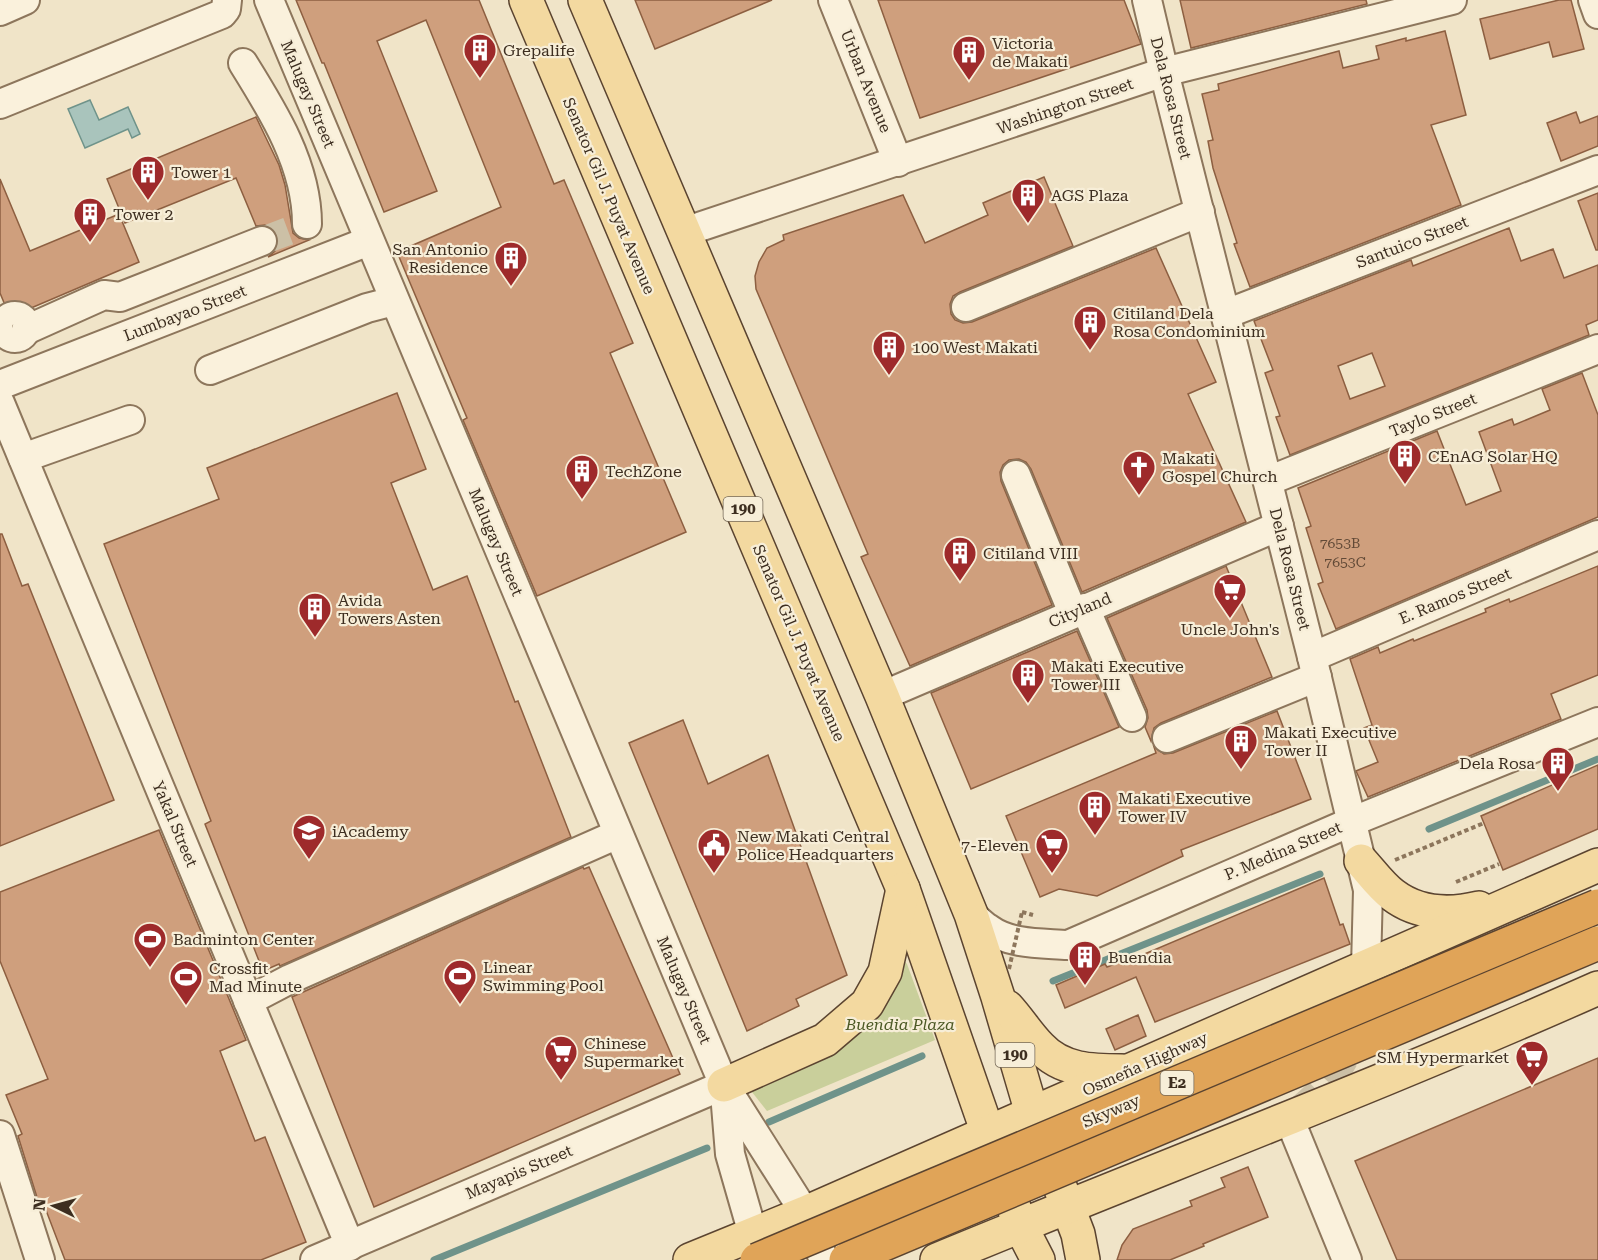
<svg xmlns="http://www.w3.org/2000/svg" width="1598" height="1260" font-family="'Roboto Serif',serif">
<rect width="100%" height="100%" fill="#f0e4c8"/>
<path fill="#c9cf9b" d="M901,957L907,964L935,1040L767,1111L748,1087Z"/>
<path fill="#a9c4bc" stroke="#6f938a" stroke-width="1.5" d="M90,100L99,120L128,107L140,134L132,138L128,129L85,148L68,109Z"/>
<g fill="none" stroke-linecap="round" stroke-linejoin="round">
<g stroke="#6f938a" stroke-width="7">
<path d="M1429,829L1598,759"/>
<path d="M1053,981L1320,874"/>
<path d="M769,1122L922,1056"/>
<path d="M434,1260L707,1148"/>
</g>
</g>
<g fill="#cf9f7d" stroke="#8d5f41" stroke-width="1.5" fill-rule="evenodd">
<path d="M296,0H479L554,184L564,180L633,343L610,353L686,532L537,596L463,420L467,418L397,252L501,207L426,20L377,41L437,191L384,212L324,63H322Z"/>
<path d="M635,0H772L655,49Z"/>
<path d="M878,0H1124L1141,44L920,118Z"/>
<path d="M1180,0H1366L1367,4L1191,48Z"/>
<path d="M1559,0H1571L1584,49L1553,57L1549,42L1490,59L1480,19Z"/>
<path d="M1445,31L1466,115L1431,125L1461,205L1250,287L1234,244L1237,243L1213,168L1208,141L1213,140L1202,94L1219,90L1218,84L1339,51L1343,68L1379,59L1376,46L1406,38V41Z"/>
<path d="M1576,112L1580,123L1598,116V146L1561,161L1547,123Z"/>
<path d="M256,117L279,165L285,185L293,233L299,238L309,240L268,257L275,251L278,244L277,234L272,228L265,225L256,226L236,178L125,223L107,179Z"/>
<path d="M1044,177L1073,246L960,292L953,296L950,304L951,314L955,320L963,323L972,322L1156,248L1216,382L1188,394L1246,522L1082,592L1031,469L1026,462L1019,459L1009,460L1003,465L1000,472L1001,481L1052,605L910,666L861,557L868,554L756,289L755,276L759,262L767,248L784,240L783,235L903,195L925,243L988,215L983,203Z"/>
<path d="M0,179L30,251L119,214L139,262L10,317L0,293Z"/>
<path d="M1598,193V250H1596L1578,201Z"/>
<path d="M1509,228L1521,261L1553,249L1564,278L1598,265V320L1586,325L1589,335L1290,455L1276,417L1280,416L1265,373L1273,370L1254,321L1411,260L1413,266ZM1372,353L1385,386L1350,399L1338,366Z"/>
<path d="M1582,373L1598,415V517L1336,629L1318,584L1323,582L1306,528L1311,526L1298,488L1437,431L1466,505L1501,491L1479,432L1512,419L1514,425L1550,410L1542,389Z"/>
<path d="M397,393L426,469L391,483L433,590L467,576L515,702L518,701L571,837L280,966L279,964L263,971L205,824L211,821L104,544L219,499L207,468Z"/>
<path d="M0,534H2L22,586L28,584L114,800L0,846Z"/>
<path d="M1226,566L1272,677L1161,723L1154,728L1151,741L1145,727L1148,718L1147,710L1107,618Z"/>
<path d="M1598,566V675L1551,694L1561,719L1368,797L1356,771L1378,762L1364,728L1372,725L1350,659L1378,647L1380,653L1413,639L1414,641L1486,612L1485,609L1509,599L1510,602Z"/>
<path d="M1077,631L1119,727L971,789L931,693Z"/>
<path d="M1277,711L1311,799L1181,850L1183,856L1097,896L1059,889L1040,897L1006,816L1156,753L1154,747L1164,754L1173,753Z"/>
<path d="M683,720L708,784L768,755L847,975L796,999L799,1006L747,1031L629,743Z"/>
<path d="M1598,765V829L1503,870L1481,816Z"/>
<path d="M159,830L246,1040L220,1051L255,1141L265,1137L306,1242L261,1260H65L44,1205L40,1207L18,1136L22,1134L6,1095L48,1079L0,961V892Z"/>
<path d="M583,867L584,869L589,867L680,1074L374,1207L292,997Z"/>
<path d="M1324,878L1340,925L1343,924L1350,944L1155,1022L1136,977L1065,1008L1056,985L1105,964L1107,967L1127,959L1128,961Z"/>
<path d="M1138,1015L1146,1036L1115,1050L1106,1029Z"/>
<path d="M1598,1058V1260H1397L1355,1161Z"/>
<path d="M1248,1167L1268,1217L1203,1244L1204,1246L1170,1260H1117L1122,1245L1133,1229L1192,1206L1190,1201L1225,1187L1221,1178Z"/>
</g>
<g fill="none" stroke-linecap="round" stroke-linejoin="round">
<g stroke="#ccc0a6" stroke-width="28" stroke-dasharray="28 14" stroke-linecap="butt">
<path d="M262,241L307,224"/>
<path d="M1298,1111C1324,1089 1343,1070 1354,1037"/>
</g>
<defs>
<g id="minor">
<path d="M269,0L724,1085L805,1213L824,1260"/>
<path d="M833,0L898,162"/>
<path d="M1147,0L1164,72L1312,657L1368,890L1366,967"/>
<path d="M1593,0L1598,14"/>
<path d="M0,11L25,0"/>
<path d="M243,63C273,111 307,165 307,224"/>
<path d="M0,104L222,14L226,9L227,0"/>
<path d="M684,232L1164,72L1452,0"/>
<path d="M966,307L1200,212"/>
<path d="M1226,314L1598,170"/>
<circle cx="15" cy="327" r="11"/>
<path d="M26,330L104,295L120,297L262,241"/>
<path d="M210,370L367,308L394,301"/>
<path d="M0,385L369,241"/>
<path d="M0,403L350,1246"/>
<path d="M23,458L130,420"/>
<path d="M1016,475L1073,613"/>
<path d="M1268,481L1598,349"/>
<path d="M1085,608L1132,717"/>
<path d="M1312,657L1598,535"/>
<path d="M882,696L1279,526"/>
<path d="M1167,738L1317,677"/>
<path d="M971,914C977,919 982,925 989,929C1011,945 1042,943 1068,945L1351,822L1598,722"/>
<path d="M248,1001L290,979L618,834"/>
<path d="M725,1093L730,1154L759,1255"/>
<path d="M1289,1118L1347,1260"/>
<path d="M0,1135L40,1260"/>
<path d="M315,1260L724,1085"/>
</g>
<g id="major">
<path d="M526,0L903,889L1020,1225L1038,1260"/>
<path d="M585,0L882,696L971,914L998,997L1032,1113L1078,1234L1083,1260"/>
<path d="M1361,861C1371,872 1381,886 1393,895C1418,914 1450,915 1479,908"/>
<path d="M1007,1007C1019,1020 1028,1035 1040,1047C1062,1071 1093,1071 1122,1071"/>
<path d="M724,1085L825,1040L867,1004L885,972L903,889"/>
<path d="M690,1260L805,1213L1598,865"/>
<path d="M937,1260C1157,1169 1380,1085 1598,988"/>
</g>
</defs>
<use href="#minor" stroke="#8d765c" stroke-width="32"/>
<use href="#major" stroke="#5b4430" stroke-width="36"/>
<g stroke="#8d765c" stroke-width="4" stroke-dasharray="4.5 3" stroke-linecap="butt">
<path d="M1395,860L1484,823"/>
<path d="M1456,882L1499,864"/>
<path d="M1022,912L1033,915"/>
</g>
<use href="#minor" stroke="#faf1dc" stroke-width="28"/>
<use href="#major" stroke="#f3d9a0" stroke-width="33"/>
<defs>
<g id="highway-bridge">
<path d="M757,1260L1598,906"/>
<path d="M846,1260L1598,943"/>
</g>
</defs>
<use href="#highway-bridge" stroke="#5b4430" stroke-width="36" stroke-linecap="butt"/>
<path stroke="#8d765c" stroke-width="4" stroke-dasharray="4.5 3" stroke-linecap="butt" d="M1009,969L1022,912"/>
<use href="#highway-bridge" stroke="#e0a458" stroke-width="33"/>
</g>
<defs>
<symbol id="building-pin" viewBox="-11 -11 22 30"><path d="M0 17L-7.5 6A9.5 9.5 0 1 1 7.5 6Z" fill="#9e2a2b" stroke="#f7eed8"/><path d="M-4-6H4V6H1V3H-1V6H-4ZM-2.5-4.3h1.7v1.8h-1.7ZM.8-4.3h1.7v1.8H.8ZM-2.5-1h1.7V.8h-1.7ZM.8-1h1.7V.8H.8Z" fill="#fff"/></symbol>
<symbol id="church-pin" viewBox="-11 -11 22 30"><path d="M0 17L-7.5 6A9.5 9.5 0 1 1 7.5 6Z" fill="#9e2a2b" stroke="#f7eed8"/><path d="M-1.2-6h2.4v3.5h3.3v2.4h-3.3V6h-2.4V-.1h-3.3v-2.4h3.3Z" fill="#fff"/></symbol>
<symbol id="supermarket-pin" viewBox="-11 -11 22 30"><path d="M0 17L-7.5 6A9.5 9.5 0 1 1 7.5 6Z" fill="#9e2a2b" stroke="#f7eed8"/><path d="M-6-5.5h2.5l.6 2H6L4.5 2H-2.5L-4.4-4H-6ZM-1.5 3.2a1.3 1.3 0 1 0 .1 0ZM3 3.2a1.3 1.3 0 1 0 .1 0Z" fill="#fff"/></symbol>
<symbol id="school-pin" viewBox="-11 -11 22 30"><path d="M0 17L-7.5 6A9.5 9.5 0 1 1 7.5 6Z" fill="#9e2a2b" stroke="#f7eed8"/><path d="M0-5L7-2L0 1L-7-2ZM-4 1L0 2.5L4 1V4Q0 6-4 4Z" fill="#fff"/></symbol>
<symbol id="civic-pin" viewBox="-11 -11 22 30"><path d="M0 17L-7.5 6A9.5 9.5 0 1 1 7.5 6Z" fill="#9e2a2b" stroke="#f7eed8"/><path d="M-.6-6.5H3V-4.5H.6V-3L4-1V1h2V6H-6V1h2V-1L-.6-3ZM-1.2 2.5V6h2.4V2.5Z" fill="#fff"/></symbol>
<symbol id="stadium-pin" viewBox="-11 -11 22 30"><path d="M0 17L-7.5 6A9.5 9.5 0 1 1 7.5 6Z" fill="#9e2a2b" stroke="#f7eed8"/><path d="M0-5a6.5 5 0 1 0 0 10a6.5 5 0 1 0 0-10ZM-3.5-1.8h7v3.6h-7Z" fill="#fff"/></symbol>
</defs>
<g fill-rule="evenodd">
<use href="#building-pin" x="461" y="31" width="38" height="52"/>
<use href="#building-pin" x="950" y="33" width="38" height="52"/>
<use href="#building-pin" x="129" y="153" width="38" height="52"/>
<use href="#building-pin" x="1009" y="176" width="38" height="52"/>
<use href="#building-pin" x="71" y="195" width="38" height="52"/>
<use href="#building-pin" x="492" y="239" width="38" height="52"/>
<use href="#building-pin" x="1071" y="303" width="38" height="52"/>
<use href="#building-pin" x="870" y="328" width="38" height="52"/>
<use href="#building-pin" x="1386" y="437" width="38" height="52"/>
<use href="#church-pin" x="1120" y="448" width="38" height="52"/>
<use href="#building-pin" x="563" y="452" width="38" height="52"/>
<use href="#building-pin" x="941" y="534" width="38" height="52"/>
<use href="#supermarket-pin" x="1211" y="571" width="38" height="52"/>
<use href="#building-pin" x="296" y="590" width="38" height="52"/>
<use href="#building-pin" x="1009" y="656" width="38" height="52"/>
<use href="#building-pin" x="1222" y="722" width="38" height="52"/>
<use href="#building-pin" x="1539" y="744" width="38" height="52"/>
<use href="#building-pin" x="1076" y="788" width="38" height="52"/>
<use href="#school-pin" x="290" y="812" width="38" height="52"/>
<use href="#civic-pin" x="695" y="826" width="38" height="52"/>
<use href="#supermarket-pin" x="1033" y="826" width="38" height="52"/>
<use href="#stadium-pin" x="131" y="920" width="38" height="52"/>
<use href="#building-pin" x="1066" y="938" width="38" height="52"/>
<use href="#stadium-pin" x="441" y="957" width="38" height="52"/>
<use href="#stadium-pin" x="167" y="958" width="38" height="52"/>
<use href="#supermarket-pin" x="542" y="1033" width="38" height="52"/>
<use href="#supermarket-pin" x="1513" y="1038" width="38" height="52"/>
</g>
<g text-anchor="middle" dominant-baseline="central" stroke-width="4.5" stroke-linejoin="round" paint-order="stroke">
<g font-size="14" fill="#624a37">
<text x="1340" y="543">7653B</text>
<text x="1345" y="562">7653C</text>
</g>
<g fill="#f7eed8" stroke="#756857" stroke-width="1.5">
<rect x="723.5" y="497" width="39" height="24" rx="4.5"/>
<rect x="995.5" y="1043" width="39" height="24" rx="4.5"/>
<rect x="1160.5" y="1071" width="33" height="24" rx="4.5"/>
</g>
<g font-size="15" font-weight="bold" fill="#3d2e20">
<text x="743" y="509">190</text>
<text x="1015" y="1055">190</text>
<text x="1177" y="1083">E2</text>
</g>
<g font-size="16" fill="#3d2e20" stroke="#f7eed8" text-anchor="start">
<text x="992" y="43">Victoria<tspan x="992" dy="18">de Makati</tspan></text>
<text x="503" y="50">Grepalife</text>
<text x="171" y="172">Tower 1</text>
<text x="1051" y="195">AGS Plaza</text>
<text x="113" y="214">Tower 2</text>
<text x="488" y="249" text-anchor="end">San Antonio<tspan x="488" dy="18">Residence</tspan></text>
<text x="1113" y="313">Citiland Dela<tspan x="1113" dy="18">Rosa Condominium</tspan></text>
<text x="912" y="347">100 West Makati</text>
<text x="1428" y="456">CEnAG Solar HQ</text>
<text x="1162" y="458">Makati<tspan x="1162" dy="18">Gospel Church</tspan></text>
<text x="605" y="471">TechZone</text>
<text x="983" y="553">Citiland VIII</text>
<text x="338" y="600">Avida<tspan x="338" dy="18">Towers Asten</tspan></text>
<text x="1230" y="629" text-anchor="middle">Uncle John's</text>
<text x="1051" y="666">Makati Executive<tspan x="1051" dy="18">Tower III</tspan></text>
<text x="1264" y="732">Makati Executive<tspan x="1264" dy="18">Tower II</tspan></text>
<text x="1535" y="763" text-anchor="end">Dela Rosa</text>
<text x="1118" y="798">Makati Executive<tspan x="1118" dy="18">Tower IV</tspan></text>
<text x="332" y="831">iAcademy</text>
<text x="737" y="836">New Makati Central<tspan x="737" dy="18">Police Headquarters</tspan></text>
<text x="1029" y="845" text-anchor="end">7-Eleven</text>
<text x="173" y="939">Badminton Center</text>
<text x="1108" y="957">Buendia</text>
<text x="483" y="967">Linear<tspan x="483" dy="18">Swimming Pool</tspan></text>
<text x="209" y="968">Crossfit<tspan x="209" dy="18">Mad Minute</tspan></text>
<text x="584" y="1043">Chinese<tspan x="584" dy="18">Supermarket</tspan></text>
<text x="1509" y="1057" text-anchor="end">SM Hypermarket</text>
</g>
<g font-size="16" fill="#3d2e20" stroke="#f7eed8">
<text transform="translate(866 81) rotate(68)">Urban Avenue</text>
<text transform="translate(308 94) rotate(67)">Malugay Street</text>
<text transform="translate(1171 98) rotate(76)">Dela Rosa Street</text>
<text transform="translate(1065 106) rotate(-19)">Washington Street</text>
<text transform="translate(609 196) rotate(67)">Senator Gil J. Puyat Avenue</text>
<text transform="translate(1412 242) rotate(-21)">Santuico Street</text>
<text transform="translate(185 313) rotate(-21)">Lumbayao Street</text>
<text transform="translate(1433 415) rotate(-22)">Taylo Street</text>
<text transform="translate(496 542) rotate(67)">Malugay Street</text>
<text transform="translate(1290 569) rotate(76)">Dela Rosa Street</text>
<text transform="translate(1455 596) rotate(-23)">E. Ramos Street</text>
<text transform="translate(1080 610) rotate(-23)">Cityland</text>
<text transform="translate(799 643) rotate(67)">Senator Gil J. Puyat Avenue</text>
<text transform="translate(175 824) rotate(67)">Yakal Street</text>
<text transform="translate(1283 851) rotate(-23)">P. Medina Street</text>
<text transform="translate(684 990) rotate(67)">Malugay Street</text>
<text transform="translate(1145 1064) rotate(-24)">Osmeña Highway</text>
<text transform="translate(1111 1111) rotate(-23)">Skyway</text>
<text transform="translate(519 1172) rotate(-23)">Mayapis Street</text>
</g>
<g font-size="16" font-style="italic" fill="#4d5a26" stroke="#f7eed8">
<text x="900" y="1024">Buendia Plaza</text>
</g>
</g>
<g transform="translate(54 1206) rotate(275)" stroke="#f7eed8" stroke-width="4.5" paint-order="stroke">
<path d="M0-4.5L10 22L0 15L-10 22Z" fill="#3d2e20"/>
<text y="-9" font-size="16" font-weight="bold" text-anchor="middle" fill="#3d2e20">N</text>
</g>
</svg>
